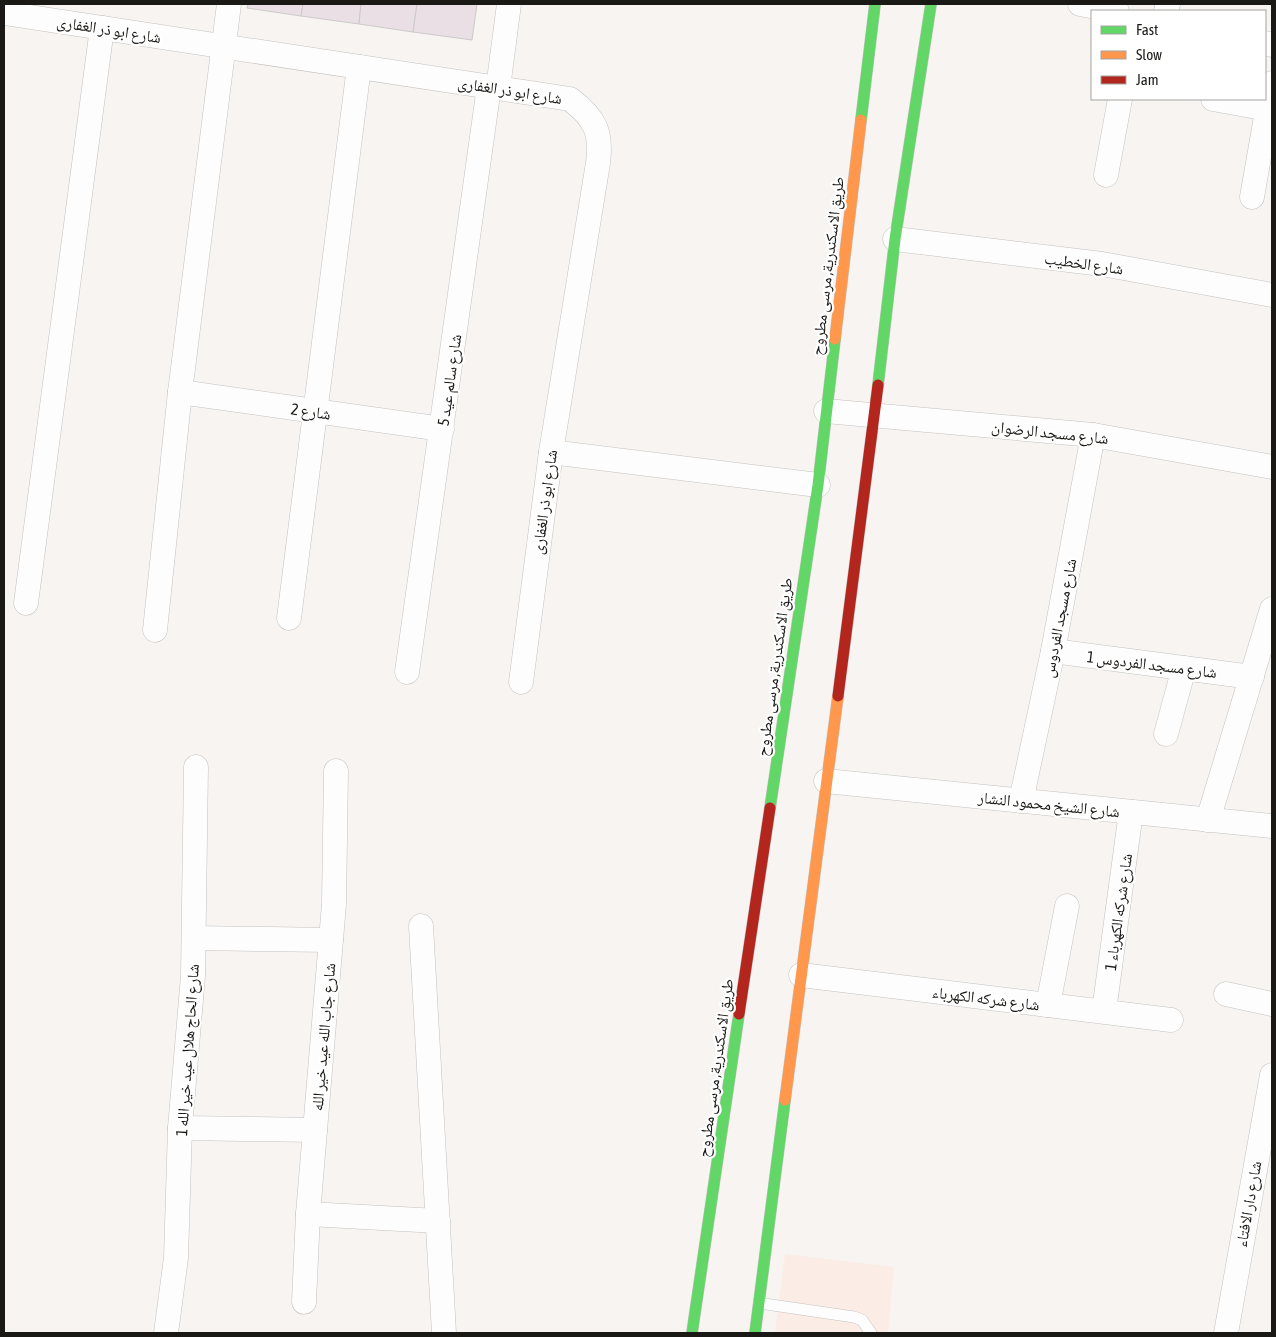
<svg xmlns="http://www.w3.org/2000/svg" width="1276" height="1337" font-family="'Asap Condensed','Noto Naskh Arabic',sans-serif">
<rect width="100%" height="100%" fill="#f7f4f1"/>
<path fill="#fbece6" d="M785,1254L894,1267L888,1333H775Z"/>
<g fill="#eadfe5" stroke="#cdcac9">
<path d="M248,4H303L301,16L247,8Z"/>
<path d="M303,4H361L359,24L301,16Z"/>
<path d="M361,4H417L413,32L359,24Z"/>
<path d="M417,4H477L472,40L413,32Z"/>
</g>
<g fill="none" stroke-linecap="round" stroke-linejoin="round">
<defs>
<path id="lane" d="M759,1303L854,1317L862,1320L871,1333"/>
<g id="street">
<path d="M1080,4L1117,11"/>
<path d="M1166,11L1168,4"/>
<path d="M4,13L570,99C595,118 602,132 598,163L551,452L521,682"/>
<path d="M1265,43L1272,45"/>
<path d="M498,88L509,4"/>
<path d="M1213,99L1268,109"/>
<path d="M1106,175L1120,99"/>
<path d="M1252,197L1272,83"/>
<path d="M895,239L1102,264L1272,295"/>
<path d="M180,392L442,429"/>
<path d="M826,411L1093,435L1272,467"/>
<path d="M551,452L818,485"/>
<path d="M26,603L102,28"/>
<path d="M289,618L359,67"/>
<path d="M155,630L180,392L229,4"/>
<path d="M1053,651L1252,677"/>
<path d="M407,672L489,87"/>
<path d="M1166,734L1184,668"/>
<path d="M826,781L1272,826"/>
<path d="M1021,801L1053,651L1093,435"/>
<path d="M1208,820L1272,609"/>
<path d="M421,926L444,1333"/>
<path d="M194,938L331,940"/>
<path d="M801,975L1171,1020"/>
<path d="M1226,994L1272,1004"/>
<path d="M1048,1005L1067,906"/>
<path d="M1104,1011L1131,812"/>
<path d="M180,1128L315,1130"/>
<path d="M308,1214L438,1221"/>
<path d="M304,1302L308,1214L334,904L336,771"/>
<path d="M166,1333L176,1258L180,1128L193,976L196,767"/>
<path d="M1226,1333L1272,1075"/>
</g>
<g id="fast">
<path d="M861,120L875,4"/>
<path d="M878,385L895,239L931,4"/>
<path d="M770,808L818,485L835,339"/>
<path d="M692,1333L739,1014"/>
<path d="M755,1333L785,1100"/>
</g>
<g id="slow">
<path d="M835,339L861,120"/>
<path d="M785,1100L838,696"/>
</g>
<g id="jam">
<path d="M838,696L878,385"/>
<path d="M739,1014L770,808"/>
</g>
</defs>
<use href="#lane" stroke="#c4c2c0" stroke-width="12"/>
<use href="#street" stroke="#c4c2c0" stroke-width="25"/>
<use href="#fast" stroke="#c4c2c0" stroke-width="12"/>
<use href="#slow" stroke="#c4c2c0" stroke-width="12"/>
<use href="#jam" stroke="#c4c2c0" stroke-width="12"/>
<use href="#lane" stroke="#fefdfd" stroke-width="11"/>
<use href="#street" stroke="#fefdfd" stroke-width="24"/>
<use href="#fast" stroke="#63d668" stroke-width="11"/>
<use href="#slow" stroke="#ff974d" stroke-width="11"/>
<use href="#jam" stroke="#b3261e" stroke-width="11"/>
</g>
<g text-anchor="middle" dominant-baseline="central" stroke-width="4.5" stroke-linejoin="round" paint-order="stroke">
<g font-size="16" fill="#1a1916" stroke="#fff">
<text transform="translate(109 29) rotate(9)">شارع ابو ذر الغفارى</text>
<text transform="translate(510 90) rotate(9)">شارع ابو ذر الغفارى</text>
<text transform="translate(1084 263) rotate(8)">شارع الخطيب</text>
<text transform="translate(827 266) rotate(-83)">طريق الاسكندرية, مرسى مطروح</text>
<text transform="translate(449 380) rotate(-82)">شارع سالم عيد 5</text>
<text transform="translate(311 411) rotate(8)">شارع 2</text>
<text transform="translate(1050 432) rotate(6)">شارع مسجد الرضوان</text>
<text transform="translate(544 502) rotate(-82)">شارع ابو ذر الغفارى</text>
<text transform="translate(1059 618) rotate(-79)">شارع مسجد الفردوس</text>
<text transform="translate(1152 664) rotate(7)">شارع مسجد الفردوس 1</text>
<text transform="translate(774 667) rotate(-82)">طريق الاسكندرية, مرسى مطروح</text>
<text transform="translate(1049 804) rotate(6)">شارع الشيخ محمود النشار</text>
<text transform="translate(1118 912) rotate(-82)">شارع شركه الكهرباء 1</text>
<text transform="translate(986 998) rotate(7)">شارع شركه الكهرباء</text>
<text transform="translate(323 1037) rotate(-85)">شارع جاب الله عيد خير الله</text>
<text transform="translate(187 1050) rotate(-86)">شارع الحاج هلال عيد خير الله 1</text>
<text transform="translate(715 1068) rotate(-82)">طريق الاسكندرية, مرسى مطروح</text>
<text transform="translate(1248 1204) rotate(-80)">شارع دار الافتاء</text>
</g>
</g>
<rect width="1276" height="1337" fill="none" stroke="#1a1916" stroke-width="10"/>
<rect x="1091" y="10" width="175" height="90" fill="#ffffff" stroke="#a3a3a2"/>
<rect x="1101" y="26" width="25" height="8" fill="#63d668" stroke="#a3a3a2"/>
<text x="1136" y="35" font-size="15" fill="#1a1916">Fast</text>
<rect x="1101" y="51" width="25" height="8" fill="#ff974d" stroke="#a3a3a2"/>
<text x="1136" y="60" font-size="15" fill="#1a1916">Slow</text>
<rect x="1101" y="76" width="25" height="8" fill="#b3261e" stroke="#a3a3a2"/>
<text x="1136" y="85" font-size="15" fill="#1a1916">Jam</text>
</svg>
